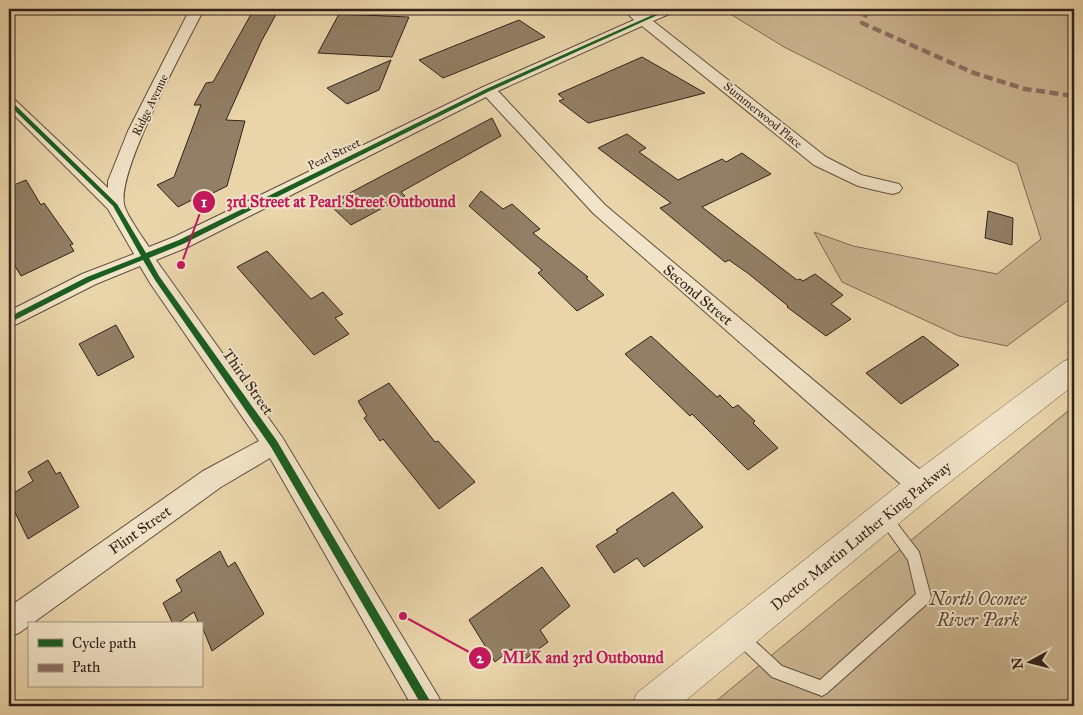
<svg xmlns="http://www.w3.org/2000/svg" width="1083" height="715" font-family="'IM FELL Great Primer',serif">
<rect width="100%" height="100%" fill="#ead5aa"/>
<filter id="stains"><feTurbulence type="fractalNoise" baseFrequency=".004" numOctaves="4"/><feColorMatrix values="0 0 0 0 .2 0 0 0 0 .09 0 0 0 0 .02 0 0 0 .5 -.17"/></filter>
<radialGradient id="worn" r=".72"><stop offset=".6" stop-color="#630" stop-opacity="0"/><stop offset="1" stop-color="#630" stop-opacity=".3"/></radialGradient>
<g fill="#cbb692" stroke="#7e6c56">
<path d="M722,9H1074V296L1007,346L959,336L842,282L814,232L853,246L997,274L1041,239L1017,164L784,47Z"/>
<path d="M1074,406V706H710Z"/>
</g>
<g fill="#927f65" stroke="#32211a">
<path d="M254,9H279L261,42L226,120L245,121L227,186L197,201L194,199L178,207L157,185L174,177L201,105H194L206,83L213,82Z"/>
<path d="M339,14L409,17L392,57L318,53Z"/>
<path d="M519,20L545,37L443,78L419,60Z"/>
<path d="M642,57L705,93L588,123L559,101L564,99L558,94Z"/>
<path d="M391,60L379,90L347,104L327,88Z"/>
<path d="M492,118L501,136L401,192L405,196L351,225L333,208L346,201L342,197Z"/>
<path d="M627,134L646,148L639,152L678,180L722,159L726,162L742,153L771,174L702,207L797,280L800,279L803,281L815,274L843,295L831,304L851,319L826,336L787,307L788,306L749,274L729,260L725,262L708,248L660,208L671,203L598,148Z"/>
<path d="M26,180L41,205L44,203L73,244L70,245L74,251L21,276L9,256V187Z"/>
<path d="M481,191L503,209L512,204L540,229L533,233L588,277L586,278L604,295L577,311L538,273L542,270L469,206Z"/>
<path d="M988,211L1013,218L1012,245L985,238Z"/>
<path d="M267,251L311,299L323,292L343,314L335,318L349,334L314,355L237,267Z"/>
<path d="M116,325L134,357L98,376L79,344Z"/>
<path d="M651,336L717,397L720,395L733,408L738,405L755,421L753,423L778,448L748,470L692,414L690,416L625,354Z"/>
<path d="M923,336L959,365L901,404L866,373Z"/>
<path d="M389,383L435,442L438,441L475,482L439,509L383,439L380,441L364,418L367,416L358,401Z"/>
<path d="M48,460L56,474L60,472L79,507L28,539L9,500V496L33,481L28,472Z"/>
<path d="M673,492L703,527L644,567L637,558L614,573L596,546L618,532L616,530Z"/>
<path d="M220,551L228,567L235,562L264,614L212,651L201,624H199L194,612L177,624H173L163,603L182,591L176,580Z"/>
<path d="M542,567L570,606L540,630L548,642L520,663L511,649L495,662L469,620Z"/>
</g>
<g fill="none" stroke-linecap="round" stroke-linejoin="round">
<defs>
<path id="service" d="M885,512L890,514L919,552L931,597L929,602L827,693L822,696L772,677L734,641L732,636L734,631L739,629L744,631L782,666L820,680L916,594L908,560L878,518L880,514Z"/>
<path id="minor" d="M190,9H204C185,47 118,168 124,204C125,213 143,238 149,247L174,237L483,87L634,20L623,9H637L645,15L659,9H675L674,12L653,21L826,157L861,175L899,184L902,188L899,192L893,194L883,192L858,186L814,165L642,26L498,91L605,205L930,478L933,486L930,494L921,497L912,494L593,213L486,97L188,247L156,260L282,437L438,696L443,706H412L270,458L221,487L19,633L9,637V607L203,471L259,441L150,283L140,266L96,284L9,328V311L82,274L134,254L108,209L9,110V97L14,99L108,188V181L128,131Z"/>
<path id="tertiary" d="M1074,358V385L932,496L679,706H631L637,693L910,476L1064,361Z"/>
</defs>
<use href="#service" stroke="#604e3e" stroke-width="2"/>
<use href="#minor" stroke="#604e3e" stroke-width="2"/>
<use href="#tertiary" stroke="#604e3e" stroke-width="1"/>
<use href="#service" fill="#f1e4c8" fill-rule="evenodd"/>
<use href="#minor" fill="#f1e4c8" fill-rule="evenodd"/>
<use href="#tertiary" fill="#f1e4c8" fill-rule="evenodd"/>
<path stroke="#8d6e63" stroke-width="4.5" stroke-dasharray="9 4.5" stroke-linecap="butt" d="M868,9L862,23L974,73L1025,89L1074,96"/>
<defs>
<path id="cycleway" d="M666,9H671L490,91L183,244L149,258L159,276L277,441L433,706H422L271,447L155,280L143,260L91,281L9,323V317L87,277L141,256L113,206L9,105V100L11,101L117,204L146,253L179,240L486,89Z"/>
</defs>
<use href="#cycleway" stroke="#f1e4c8" stroke-width="3"/>
<use href="#cycleway" fill="#1b5e20" fill-rule="evenodd"/>
</g>
<g text-anchor="middle" dominant-baseline="central" stroke-width="4" stroke-linejoin="round" paint-order="stroke">
<g font-size="12" fill="#32211a" stroke="#f1e4c8">
<text transform="translate(150 105) rotate(-64)">Ridge Avenue</text>
<text transform="translate(763 115) rotate(39)">Summerwood Place</text>
<text transform="translate(334 154) rotate(-26)">Pearl Street</text>
</g>
<g font-size="15" fill="#32211a" stroke="#f1e4c8">
<text transform="translate(698 295) rotate(40)">Second Street</text>
<text transform="translate(248 382) rotate(55)">Third Street</text>
<text transform="translate(140 530) rotate(-35)">Flint Street</text>
<text transform="translate(861 536) rotate(-39)">Doctor Martin Luther King Parkway</text>
</g>
<g font-size="18" font-style="italic" fill="#584638" stroke="#f1e4c8">
<text x="978" y="599">North Oconee<tspan x="978" dy="21">River Park</tspan></text>
</g>
</g>
<path fill="none" stroke="#c2185b" stroke-width="2" d="M181 265L204 202M403 616L480 658"/>
<g fill="#c2185b" stroke="#f1e4c8" stroke-width="2">
<circle cx="181" cy="265" r="5"/>
<circle cx="403" cy="616" r="5"/>
<circle cx="204" cy="202" r="12"/>
<circle cx="480" cy="658" r="12"/>
</g>
<g font-size="15" text-anchor="middle" font-weight="bold" fill="#fff">
<text x="204" y="207">1</text>
<text x="480" y="663">2</text>
</g>
<g font-size="16" text-anchor="middle" font-weight="bold" fill="#c2185b" stroke="#f1e4c8" stroke-width="4" stroke-linejoin="round" paint-order="stroke">
<text x="341" y="207">3rd Street at Pearl Street Outbound</text>
<text x="583" y="663">MLK and 3rd Outbound</text>
</g>
<rect width="1083" height="715" fill="none" stroke="#ead5aa" stroke-width="30"/>
<rect x="10" y="10" width="1063" height="695" fill="none" stroke="#32211a" stroke-width="2.5"/>
<rect x="15" y="15" width="1053" height="685" fill="none" stroke="#32211a"/>
<rect x="28" y="622" width="175" height="65" fill="#f1e4c8" stroke="#a59682"/>
<rect x="38" y="639" width="25" height="8" fill="#1b5e20" stroke="#a59682"/>
<text x="72" y="648" font-size="15" fill="#32211a">Cycle path</text>
<rect x="38" y="664" width="25" height="8" fill="#8d6e63" stroke="#a59682"/>
<text x="72" y="672" font-size="15" fill="#32211a">Path</text>
<g transform="translate(1030 662) rotate(263)" stroke="#f1e4c8" stroke-width="4" paint-order="stroke">
<path d="M0-4L9 19L0 12L-9 19Z" fill="#32211a"/>
<text y="-8" font-size="14" font-weight="bold" text-anchor="middle" fill="#32211a">N</text>
</g>
<rect width="100%" height="100%" filter="url(#stains)"/>
<rect width="100%" height="100%" fill="url(#worn)"/>
</svg>
